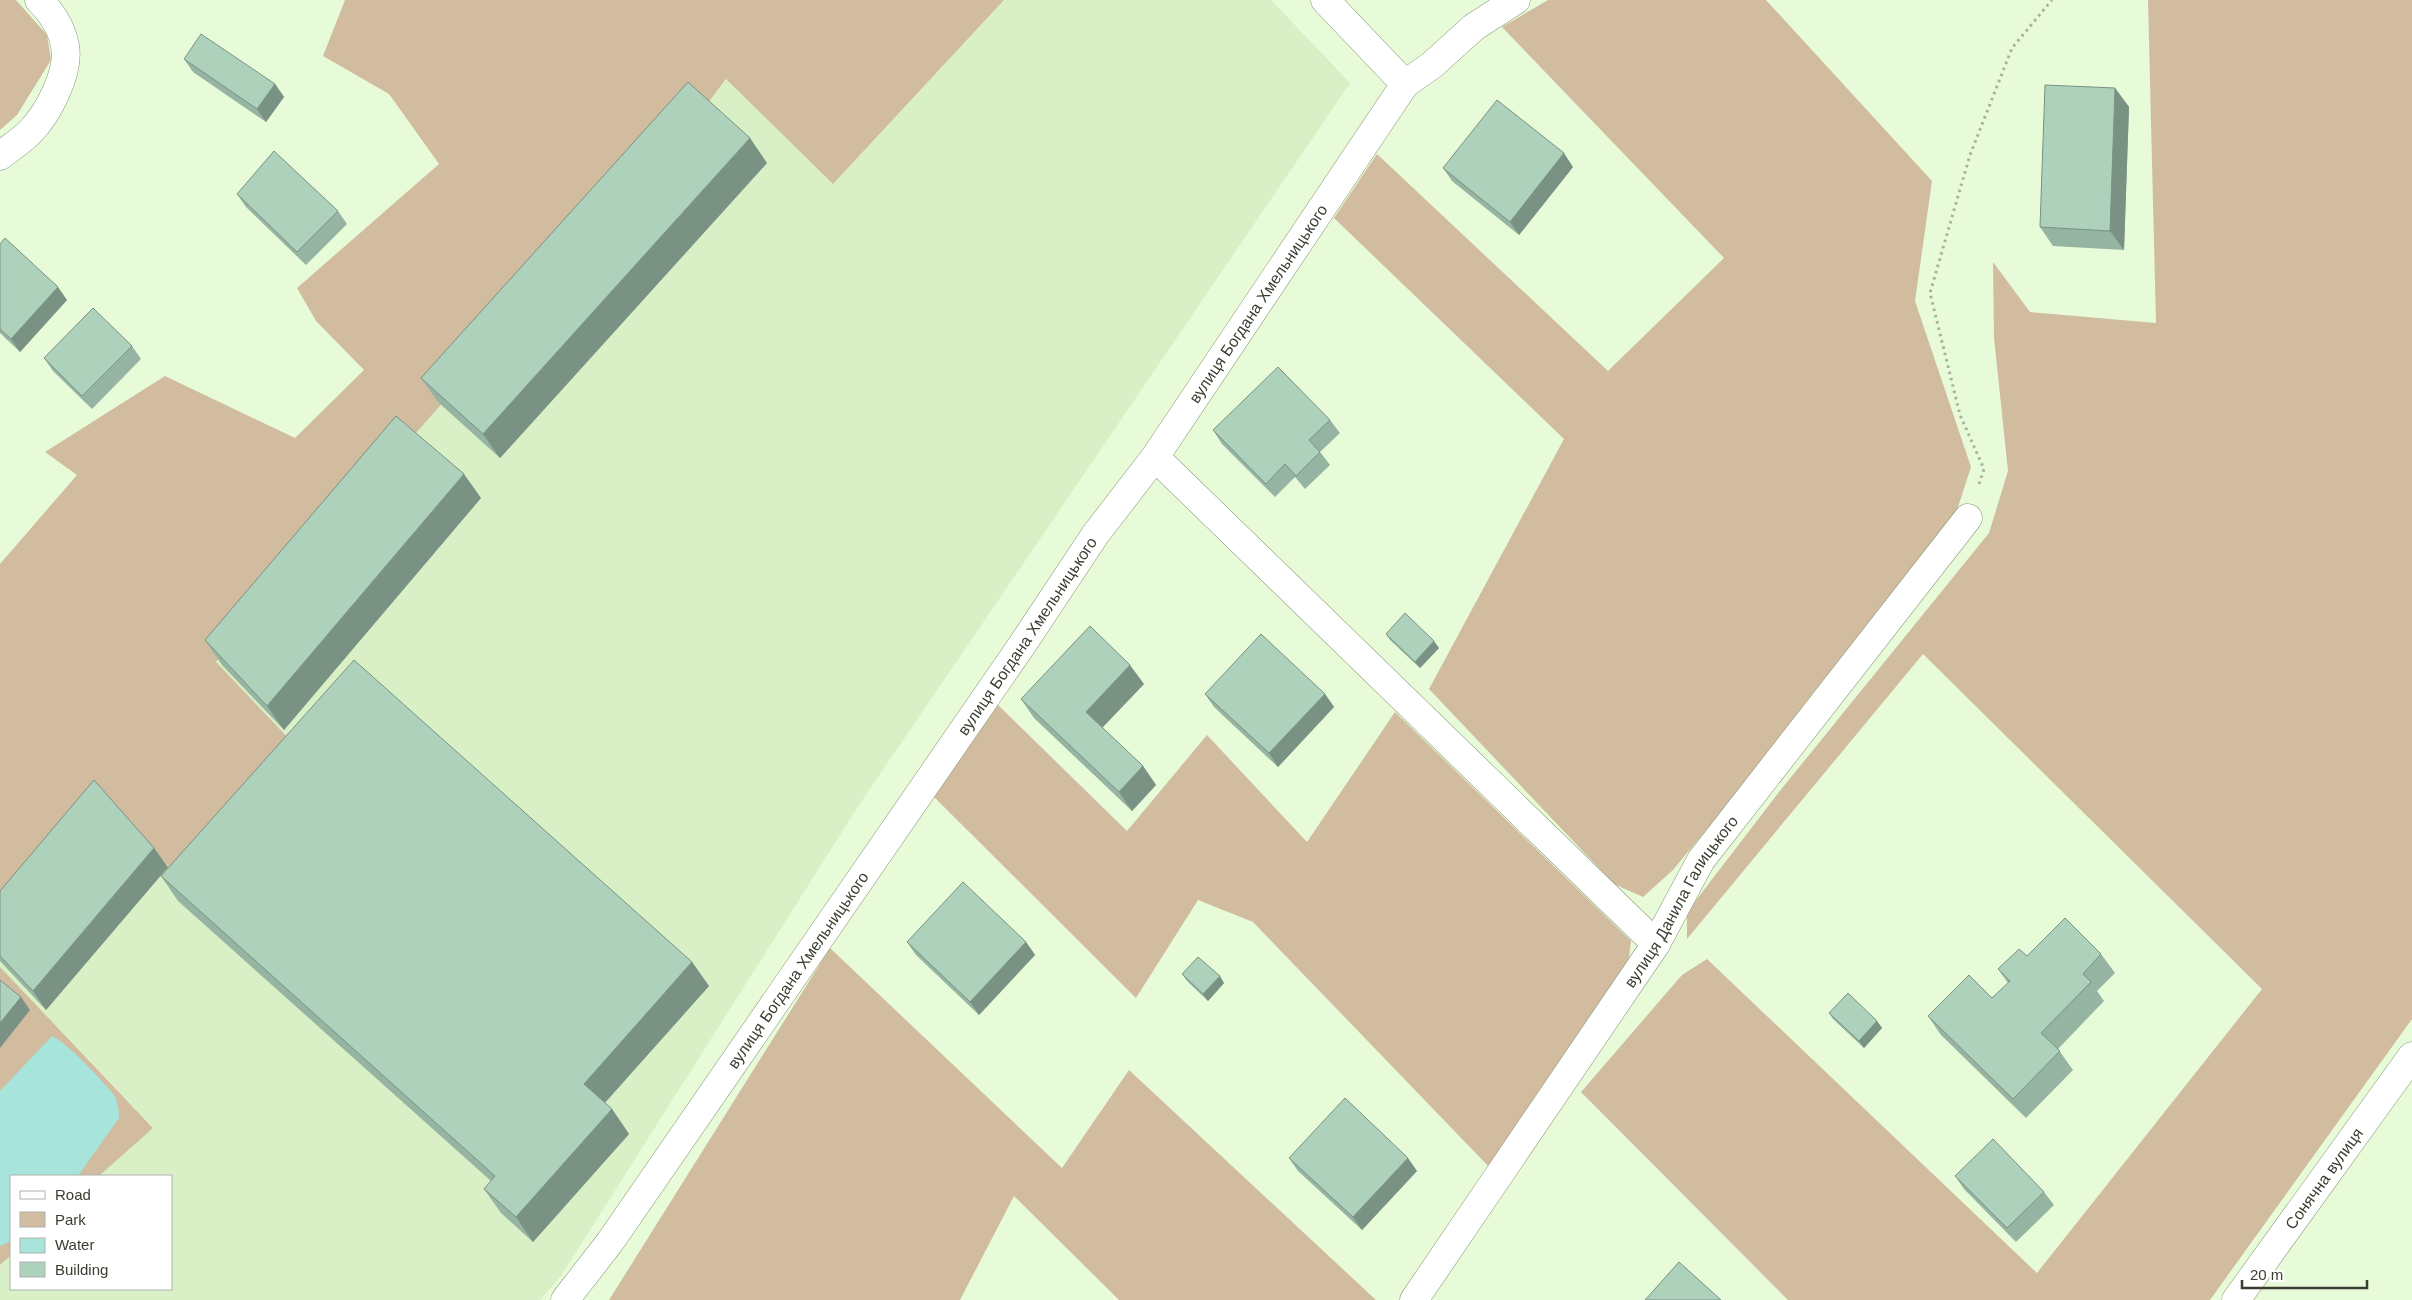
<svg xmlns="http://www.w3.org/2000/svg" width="2412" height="1300" font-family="Helvetica,sans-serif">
<rect width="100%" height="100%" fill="#e8fbd8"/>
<path fill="#d9efc5" d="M1004,0H1271L1350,83L859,805L561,1276L540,1300H0V1265L11,1255V1289H171V1176H99L153,1127L0,967V922L297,746L216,663L428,417L705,107L727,79L833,184Z"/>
<g fill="#d1bca0">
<path d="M0,0H16L47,35L51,60L17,115L0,130Z"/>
<path d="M345,0H1004L833,184L726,79L705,107L596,227L216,662L297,747L179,878L107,797L0,922V564L77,475L45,452L165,376L295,438L364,370L316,321L297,288L439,164L389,94L323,56Z"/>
<path d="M1548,0H1766L1932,181L1915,301L1971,467L1957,510L1745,783L1673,870L1643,897L1614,884L1429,689L1564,439L1334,218L1377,154L1608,371L1724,258L1502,27Z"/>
<path d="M2148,0H2412V1019L2210,1300H1788L1581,1092L1682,975L1707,959L2037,1273L2262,989L1923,654L1687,939V912L1779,792L1989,533L2008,471L1994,338L1993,262L2030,312L2156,323Z"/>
<path d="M997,704L1127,831L1207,735L1307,842L1395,712L1631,941L1628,965L1491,1169L1253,922L1198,900L1136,998L934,797Z"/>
<path d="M830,948L1062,1168L1129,1070L1376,1300H1119L1014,1196L960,1300H609Z"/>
<path d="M0,967L153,1128L99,1176H11V1255L0,1265Z"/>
</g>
<path fill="#a6e4dc" d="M52,1036C64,1040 105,1083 114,1095C118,1102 119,1109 119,1118L78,1176H11V1241L0,1246V1091Z"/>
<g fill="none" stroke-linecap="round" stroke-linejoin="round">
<defs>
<g id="street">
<path d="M1325,0L1405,84"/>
<path d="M1155,457L1656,944"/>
<path id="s1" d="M565,1300L610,1242L1022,645L1095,535L1155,457L1405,84L1432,65L1474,27L1516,0"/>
<path id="s2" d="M1414,1300L1656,944L1701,860L1968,518"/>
<path id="s3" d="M2236,1300L2412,1056"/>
</g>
<path id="secondary" d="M0,156C10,148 21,141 30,132C48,114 70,72 65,46C62,27 52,13 39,0"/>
</defs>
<use href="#street" stroke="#869676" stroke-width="29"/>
<use href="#secondary" stroke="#869676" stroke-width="29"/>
<path stroke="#a5b398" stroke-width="3" stroke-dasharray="2.5 4" stroke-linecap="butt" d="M1979,484L1984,469L1960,415L1930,293L1970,155L2012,48L2052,0"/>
<use href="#street" stroke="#fff" stroke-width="28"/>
<use href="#secondary" stroke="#fff" stroke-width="28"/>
</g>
<g fill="#95b4a1">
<path d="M184,59L275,84L284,97L266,122L193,72Z"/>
<path d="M2115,88L2129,107L2124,250L2053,246L2040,227Z"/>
<path d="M767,163L500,458L438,402L421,378Z"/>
<path d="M1573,167L1519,235L1452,181L1443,168Z"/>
<path d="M237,194L338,211L347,224L306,265L246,207Z"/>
<path d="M0,244L67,300L20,352L0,333Z"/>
<path d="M132,346L141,359L92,409L53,371L44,358Z"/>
<path d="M1330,420L1340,433L1320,452L1330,465L1305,489L1295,477L1275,497L1222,444L1213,430Z"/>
<path d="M481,498L284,730L222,665L205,640Z"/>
<path d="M1386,634L1439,648L1420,668L1390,640Z"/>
<path d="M1144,684L1102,728L1143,766L1156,785L1132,811L1034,718L1021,699Z"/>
<path d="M1205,694H1325L1334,707L1278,767L1214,707Z"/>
<path d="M168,867L46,1010L0,961V891Z"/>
<path d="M161,876L692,962L709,986L605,1103L612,1109L629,1134L533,1242L501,1213L484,1189L491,1181L178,901Z"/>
<path d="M907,942H1026L1035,955L979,1015L916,955Z"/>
<path d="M2101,954L2115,973L2097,991L2104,1001L2058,1049L2073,1070L2026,1118L1941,1035L1928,1016L1992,998L2008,983L1998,969L2027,956Z"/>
<path d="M1182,974L1224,983L1208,1001L1187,981Z"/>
<path d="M1829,1013L1877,1021L1882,1028L1864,1048L1833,1019Z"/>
<path d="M1289,1158L1417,1171L1362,1230L1298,1171Z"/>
<path d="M1955,1176L2044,1192L2054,1205L2016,1242L1964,1189Z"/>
</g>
<g fill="#799283">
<path d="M275,84L284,97L266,122L257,109Z"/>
<path d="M2115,88L2129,107L2124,250L2110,231Z"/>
<path d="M750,138L767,163L500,458L483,434Z"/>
<path d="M1564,153L1573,167L1519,235L1510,222Z"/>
<path d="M58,287L67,300L20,352L11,339Z"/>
<path d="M464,474L481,498L284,730L267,706Z"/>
<path d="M1434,641L1439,648L1420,668L1415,662Z"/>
<path d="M1130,665L1144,684L1099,731L1086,712Z"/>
<path d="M1325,694L1334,707L1278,767L1269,753Z"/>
<path d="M1143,766L1156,785L1132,811L1119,792Z"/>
<path d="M154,848L168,867L46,1010L33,991Z"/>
<path d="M1026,942L1035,955L979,1015L970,1002Z"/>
<path d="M692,962L709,986L600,1108L584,1084Z"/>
<path d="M1220,976L1224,983L1208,1001L1203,994Z"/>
<path d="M21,997L30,1010L0,1048V1023Z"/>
<path d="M1877,1021L1882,1028L1864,1048L1859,1041Z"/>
<path d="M612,1109L629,1134L533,1242L516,1217Z"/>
<path d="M1408,1158L1417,1171L1362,1230L1353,1217Z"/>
</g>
<g fill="#add1bb" stroke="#799283">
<path d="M201,34L275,84L257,109L184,59Z"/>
<path d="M688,82L750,138L483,434L421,378Z"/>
<path d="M2045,85L2115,88L2110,231L2040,227Z"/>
<path d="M1497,100L1564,153L1510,222L1443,168Z"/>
<path d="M274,151L338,211L297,252L237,194Z"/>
<path d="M5,238L58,287L11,339L0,329V244Z"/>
<path d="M93,308L132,346L82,396L44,358Z"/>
<path d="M1278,367L1330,420L1309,440L1320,452L1296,476L1285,464L1266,484L1213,430Z"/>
<path d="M396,416L464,474L267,706L205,640Z"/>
<path d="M1405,613L1434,641L1415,662L1386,634Z"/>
<path d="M1090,626L1130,665L1086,712L1143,766L1119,792L1021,699Z"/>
<path d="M1261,634L1325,694L1269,753L1205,694Z"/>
<path d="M354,660L692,962L584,1084L612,1109L516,1217L484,1189L495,1176L161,876Z"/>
<path d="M94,780L154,848L33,991L0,956V891Z"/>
<path d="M963,882L1026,942L970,1002L907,942Z"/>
<path d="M2065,918L2101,954L2083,974L2091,982L2041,1033L2060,1051L2013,1099L1928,1016L1969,975L1992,998L2010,981L1998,969L2019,949L2027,956Z"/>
<path d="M1198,957L1220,976L1203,994L1182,974Z"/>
<path d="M0,980L21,997L0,1023Z"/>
<path d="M1848,993L1877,1021L1859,1041L1829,1013Z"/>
<path d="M1345,1098L1408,1158L1353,1217L1289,1158Z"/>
<path d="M1993,1139L2044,1192L2007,1228L1955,1176Z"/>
<path d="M1679,1262L1721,1300H1645Z"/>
</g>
<g text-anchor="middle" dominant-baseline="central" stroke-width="4.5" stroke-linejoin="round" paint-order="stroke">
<g font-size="16" fill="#383f31" stroke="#fff">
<text stroke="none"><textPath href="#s1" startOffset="1214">вулиця Богдана Хмельницького</textPath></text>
<text stroke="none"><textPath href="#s1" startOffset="809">вулиця Богдана Хмельницького</textPath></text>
<text stroke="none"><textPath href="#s2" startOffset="480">вулиця Данила Галицького</textPath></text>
<text stroke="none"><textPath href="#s1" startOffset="404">вулиця Богдана Хмельницького</textPath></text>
<text stroke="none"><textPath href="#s3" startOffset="150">Сонячна вулиця</textPath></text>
</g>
</g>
<rect x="10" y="1175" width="162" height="115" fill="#ffffff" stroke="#afb2ad"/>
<rect x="20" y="1191" width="25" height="8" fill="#ffffff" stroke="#afb2ad"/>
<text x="55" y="1200" font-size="15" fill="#383f31">Road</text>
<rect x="20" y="1212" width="25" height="15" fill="#d1bca0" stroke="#afb2ad"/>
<text x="55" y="1225" font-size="15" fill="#383f31">Park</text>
<rect x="20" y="1238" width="25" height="15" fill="#a6e4dc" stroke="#afb2ad"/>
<text x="55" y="1250" font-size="15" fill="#383f31">Water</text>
<rect x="20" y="1262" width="25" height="15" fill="#add1bb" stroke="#afb2ad"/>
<text x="55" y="1275" font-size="15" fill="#383f31">Building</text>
<path d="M2242 1280v8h125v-8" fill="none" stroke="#383f31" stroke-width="2.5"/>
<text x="2250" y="1280" font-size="15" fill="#383f31" stroke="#ffffff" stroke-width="4" paint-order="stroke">20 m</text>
</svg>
